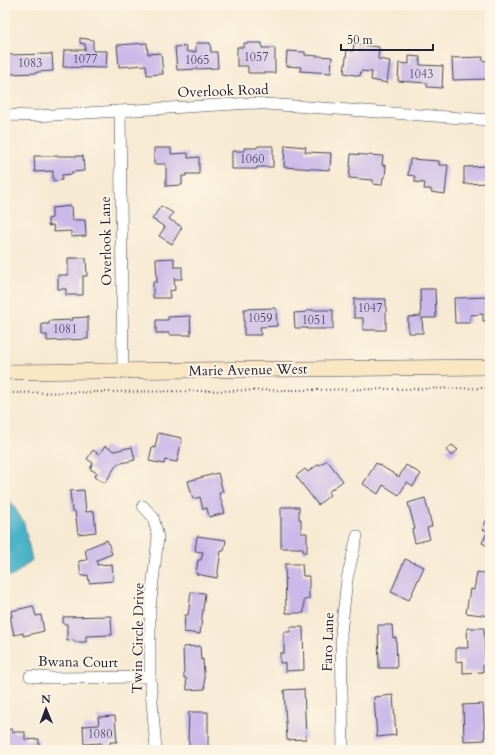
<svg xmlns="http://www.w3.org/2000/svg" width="495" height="755" font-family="Cardo,serif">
<rect width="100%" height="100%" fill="#fcf5e5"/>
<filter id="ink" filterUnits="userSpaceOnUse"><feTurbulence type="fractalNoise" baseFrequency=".025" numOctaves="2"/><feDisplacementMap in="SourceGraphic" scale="8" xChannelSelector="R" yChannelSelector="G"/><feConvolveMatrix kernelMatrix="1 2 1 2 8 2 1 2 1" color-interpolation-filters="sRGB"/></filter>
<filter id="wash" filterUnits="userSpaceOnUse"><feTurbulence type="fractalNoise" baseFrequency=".012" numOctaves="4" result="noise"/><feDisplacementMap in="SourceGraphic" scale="16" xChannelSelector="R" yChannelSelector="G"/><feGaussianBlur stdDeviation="0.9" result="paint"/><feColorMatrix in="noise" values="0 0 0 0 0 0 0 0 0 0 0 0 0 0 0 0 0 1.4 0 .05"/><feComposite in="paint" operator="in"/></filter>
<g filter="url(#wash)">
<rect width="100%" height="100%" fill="#f7ead3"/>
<path fill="#49b2c8" stroke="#366a82" d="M5,496L10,501L24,523L32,560L13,576H5Z"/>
<g id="blocks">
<g fill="#cbb9e9">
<path d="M80,38L93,40V51H107L106,68L63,67L64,50H85V44L80,43Z"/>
<path d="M147,43L148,54L161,53L163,74L147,75L146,65L119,67L117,45Z"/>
<path d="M196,43H210L211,52H217L218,68L177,70L175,47L186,46L187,52H196Z"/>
<path d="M244,43H262V48H275V73H248V66H237V47H244Z"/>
<path d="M354,44L379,47L378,59L390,61L387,83L371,80L372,72L361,71L360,76L344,73L347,50L353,51Z"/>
<path d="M287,51L305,52V55L332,57L331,73L300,71L301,67L286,66Z"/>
<path d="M52,54L53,71L37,72V73L8,74L7,55Z"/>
<path d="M409,56L420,57V65L443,66L442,88L427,87V83L398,81L399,63L409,64Z"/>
<path d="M483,57V61L490,60V79L453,80L452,58Z"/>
<path d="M285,145L306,147L305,152L331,153L330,170L284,167Z"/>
<path d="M258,146H273V167H257V169H232V151H244V148H257Z"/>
<path d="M154,148H171V154L188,153V158L199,157V174H186V176H182V185L166,186V164H154Z"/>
<path d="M351,154L383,156L382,165L386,166L385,177H383L382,185L373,184V180L349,178Z"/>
<path d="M34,156H83L84,171L72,172V174L62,175V180L53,181V171L35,172Z"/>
<path d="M5,157H7L8,178H5Z"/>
<path d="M410,159L439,161V165H448L445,194L431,192V189H424L425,183L415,182V176L408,175Z"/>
<path d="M490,166V183L464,184V167Z"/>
<path d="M71,206L72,220H85L86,236L71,237V231L54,232L53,225L48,226V219L52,218V208Z"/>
<path d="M161,206L173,213L169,219L182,227L172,244L159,236L165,227L152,219Z"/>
<path d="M68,258H86L87,276H83V295H66V289H58V275H68Z"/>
<path d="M174,258V267H182V279H174L175,290L169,291L170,298H153V282H157L156,259Z"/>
<path d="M420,289H435L436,318H422L423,333H408V317L421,316Z"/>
<path d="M490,297V321H483V314L470,315V323H455L454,298Z"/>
<path d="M354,299H386V330H363V318H354Z"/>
<path d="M276,308L277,326L260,327L261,335H244V309Z"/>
<path d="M307,310H333V329H307V328H295L294,313L307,312Z"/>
<path d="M190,316L191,335H169V333H156V320H168V317Z"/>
<path d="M88,317V339L47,341V335H42V324H49V321L72,320V318Z"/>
<path d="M158,433L182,438L177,462L165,460L164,464L149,461L152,447L155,448Z"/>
<path d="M452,445L458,450L451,456L446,450Z"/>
<path d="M105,446L114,451L132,447L135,460L117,464L105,483L94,477L97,473L90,469L93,463L87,459L93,450L99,454Z"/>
<path d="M327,460L343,481L328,492L330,495L318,505L296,476L305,469L308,472L319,464L320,465Z"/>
<path d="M376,463L399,477L406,465L421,474L413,486L407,482L399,495L383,485L378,494L363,484Z"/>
<path d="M218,473L223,492L219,493L225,513L209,517L207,508L203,509L200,497L193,499L188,481Z"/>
<path d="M84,490L86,512L94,511L96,532L78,534L75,511H72L70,491Z"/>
<path d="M425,498L432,526L427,528L430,539L415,543L412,530L415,529L408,503Z"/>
<path d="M281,507H299V519H301V533H307V552H303V548H281Z"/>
<path d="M487,519L490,520V547L482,543L488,531L482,529Z"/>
<path d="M197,536L226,540L224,551H221L217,578L196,574L198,560H201L203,552L195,551Z"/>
<path d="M107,540L112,554L97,560V565L112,564L113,581L89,583L88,575L81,576L79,561L87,560L85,549Z"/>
<path d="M405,559L424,567L409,600L391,592Z"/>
<path d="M285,564H302L303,576H309V599L304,600V613H286Z"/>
<path d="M477,572L490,574V589L488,605L490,606V616L466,613L470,589L474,590Z"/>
<path d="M191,592L205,593L200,634L184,632L185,615H188Z"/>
<path d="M33,606L36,616L41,615L44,631L23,636V633L14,635L10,617H12L11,611Z"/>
<path d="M111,616L112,635L86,636V642H74V640L67,641V624H63V617Z"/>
<path d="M378,625H392L393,638L396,637L397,668H379Z"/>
<path d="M290,627H303L304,670L285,671V663H280V653H284V632H290Z"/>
<path d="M467,628H484L485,665H483V672L463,673V661L456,662V648H468Z"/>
<path d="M200,646L201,660L203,659L205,689L187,690L186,678H184L183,647Z"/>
<path d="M304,689L306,739L287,740L284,690Z"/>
<path d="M393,695L396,735L377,737L374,697Z"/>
<path d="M483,704L485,740L464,741L463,705Z"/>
<path d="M189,712H208V748H189V741H188Z"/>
<path d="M115,716L117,742H110V750H102L101,743L84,744L83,726L99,725L98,717Z"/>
<path d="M12,729V732H25V740L39,739V750H5V730Z"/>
</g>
</g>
</g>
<g filter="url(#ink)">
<use href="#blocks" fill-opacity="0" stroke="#424052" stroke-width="1"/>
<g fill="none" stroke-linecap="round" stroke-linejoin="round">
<defs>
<g id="street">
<path d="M120,111L123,371"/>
<path d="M5,115L36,116L252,103L490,120"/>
<path d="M143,506L153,517L158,537L150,608V677L156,750"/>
<path d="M30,676L51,678L150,677"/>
<path d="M343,750L341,633L347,579L357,536"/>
</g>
<path id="secondary" d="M5,372L490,367"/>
</defs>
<use href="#street" stroke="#424052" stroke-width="12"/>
<use href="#secondary" stroke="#424052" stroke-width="16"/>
<path stroke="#424052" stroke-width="2" stroke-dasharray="1 3" stroke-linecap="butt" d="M5,393L490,388"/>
<use href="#street" stroke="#fff" stroke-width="11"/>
<use href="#secondary" stroke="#f9e7c3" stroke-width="15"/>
</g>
</g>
<g text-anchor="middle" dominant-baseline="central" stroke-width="4" stroke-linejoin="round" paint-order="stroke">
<g font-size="12" fill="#4c4866">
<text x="256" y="57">1057</text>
<text x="85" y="59">1077</text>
<text x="197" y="60">1065</text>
<text x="30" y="63">1083</text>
<text x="421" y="74">1043</text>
<text x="252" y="159">1060</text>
<text x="370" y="308">1047</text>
<text x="260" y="318">1059</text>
<text x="314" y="320">1051</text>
<text x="65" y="329">1081</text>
<text x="100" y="734">1080</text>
</g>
<g font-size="14" fill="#22223b" stroke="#fcf5e5">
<text transform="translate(223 91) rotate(-2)">Overlook Road</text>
<text transform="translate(106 241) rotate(-91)">Overlook Lane</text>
<text transform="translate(248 370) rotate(-1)">Marie Avenue West</text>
<text transform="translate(138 638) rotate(-89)">Twin Circle Drive</text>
<text transform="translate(328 642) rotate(-88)">Faro Lane</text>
<text transform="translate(78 662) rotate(1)">Bwana Court</text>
</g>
</g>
<rect width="495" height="755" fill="none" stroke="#fcf5e5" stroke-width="20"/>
<g transform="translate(46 709) rotate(359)" stroke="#fcf5e5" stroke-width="3" paint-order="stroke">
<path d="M0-3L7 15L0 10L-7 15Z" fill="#22223b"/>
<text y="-6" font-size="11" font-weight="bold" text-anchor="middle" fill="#22223b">N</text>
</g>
<path d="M341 44v6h92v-6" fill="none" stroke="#22223b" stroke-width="2"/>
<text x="347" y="44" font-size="12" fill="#22223b" stroke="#fcf5e5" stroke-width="3" paint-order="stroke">50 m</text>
</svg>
